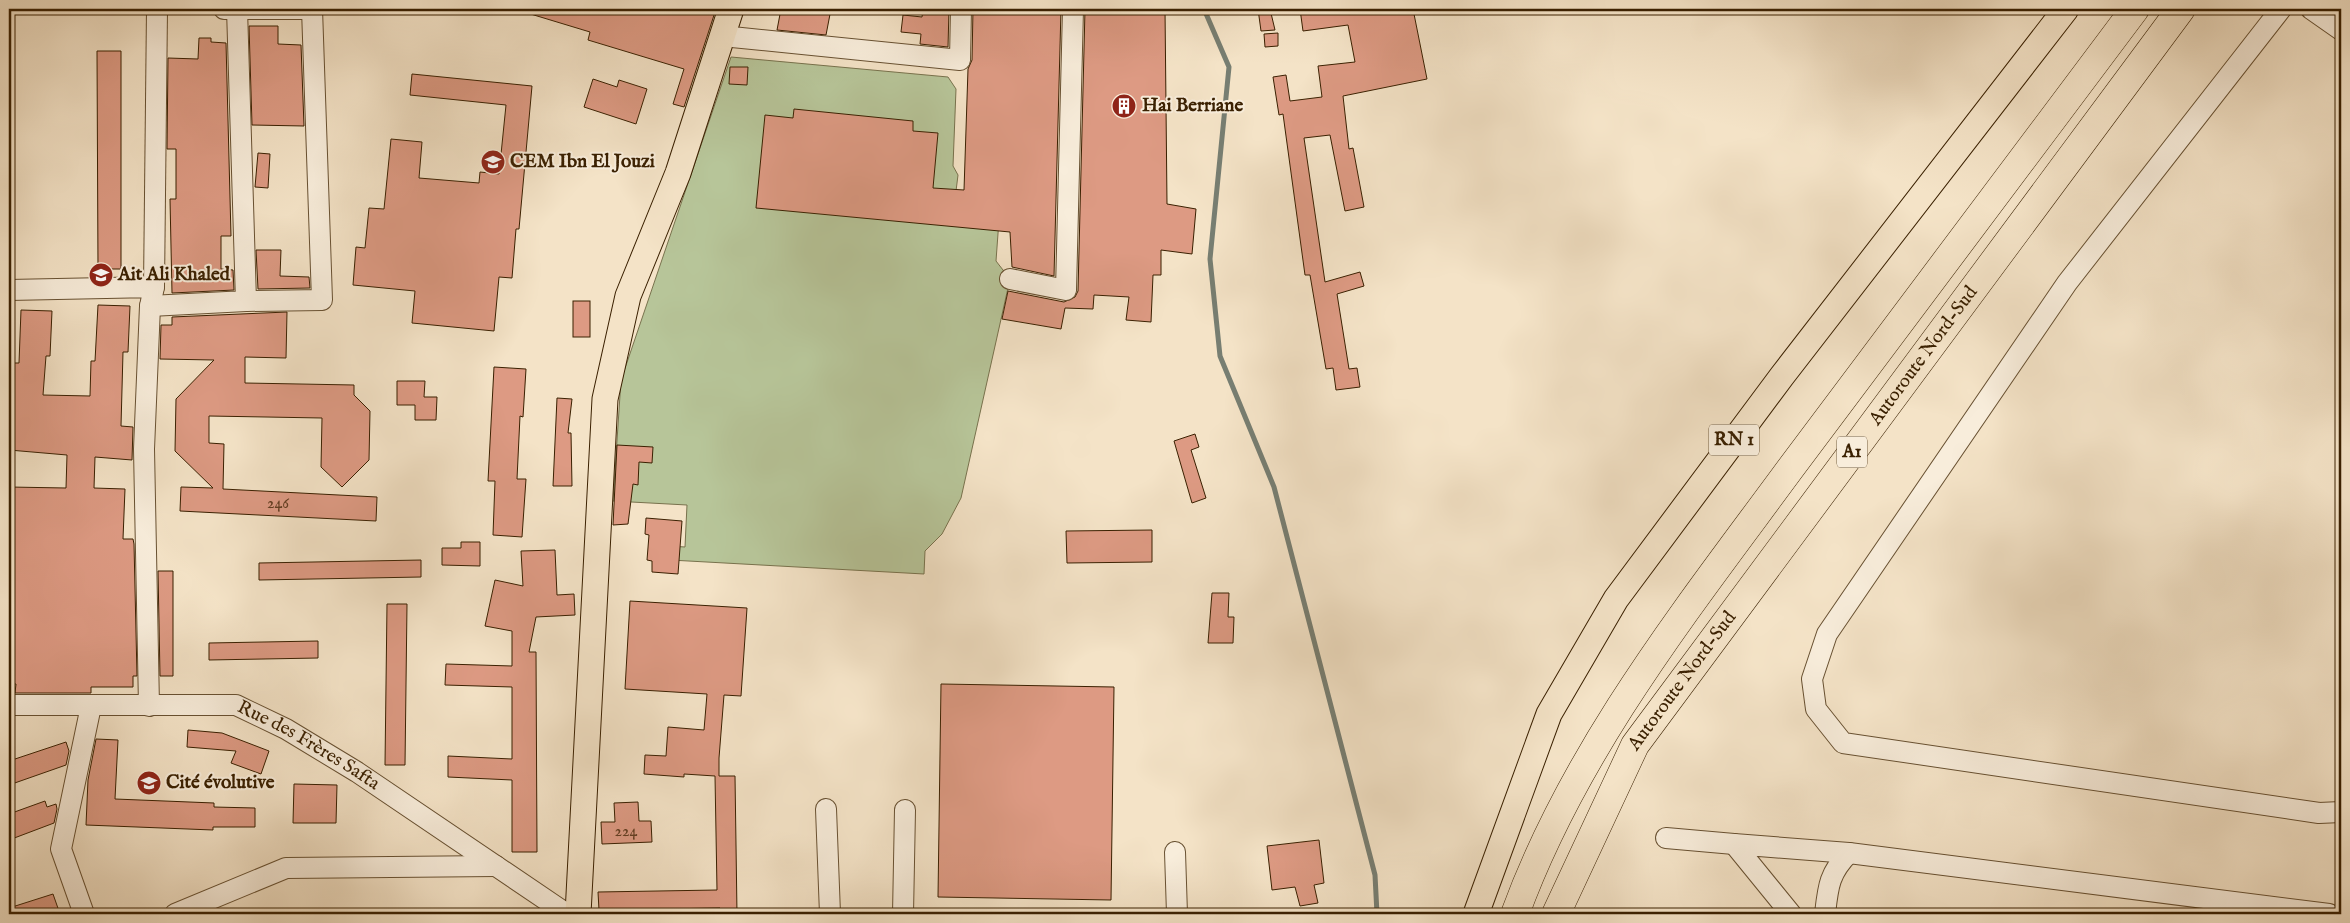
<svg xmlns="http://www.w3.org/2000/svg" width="2350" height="923" font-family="'IM FELL English',serif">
<rect width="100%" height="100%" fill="#f4e3c7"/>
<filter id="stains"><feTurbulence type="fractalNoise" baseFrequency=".004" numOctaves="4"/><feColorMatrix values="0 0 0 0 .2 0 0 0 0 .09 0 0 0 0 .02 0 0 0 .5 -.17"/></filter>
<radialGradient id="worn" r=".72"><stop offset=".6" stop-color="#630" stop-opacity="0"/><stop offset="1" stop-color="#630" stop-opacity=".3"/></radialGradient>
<path fill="#b7c599" stroke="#78724d" d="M731,57L948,77L956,89L953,166L958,175L956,191L1001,193L996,261L1010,279L961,498L942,534L925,551L924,574L652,559L656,545L685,547L687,505L613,501L621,380Z"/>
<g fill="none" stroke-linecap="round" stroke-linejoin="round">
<path stroke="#777e72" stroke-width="5" d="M1204,9L1229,67L1210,259L1220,356L1274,487L1375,875L1377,914"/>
</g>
<g fill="#dd9a83" stroke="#3a2001">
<path d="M525,9H716L684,107L673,104L684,69L588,40L590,32L524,12Z"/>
<path d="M781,9H831L826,35L777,30Z"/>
<path d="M923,9H949L948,47L920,44L921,34L901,32L903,15L922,17Z"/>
<path d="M973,9H1061L1054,276L1012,267L1010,232L756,208L765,115L793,118L794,109L913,121V131L938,133L933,188L964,190L968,69L972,60Z"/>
<path d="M1085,9H1165L1167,204L1196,209L1192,254L1161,250V275H1153L1151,322L1126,320L1129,297L1094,295L1093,309L1065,308L1061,329L1002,319L1008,291L1064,302L1075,297L1078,291Z"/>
<path d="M1258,9H1270L1275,30L1261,31Z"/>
<path d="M1300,9H1413L1427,79L1343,96L1349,149L1353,148L1364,207L1345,211L1330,135L1304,138L1325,282L1360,272L1364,286L1337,294L1349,369L1357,368L1360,387L1336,390L1333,368L1326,369L1310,275H1305L1283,114L1279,115L1273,77L1286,75L1290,101L1322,97L1318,66L1355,62L1348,25L1303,31Z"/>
<path d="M249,26H278V44L301,45L304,126L252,125Z"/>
<path d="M1278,33V46L1265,47L1264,34Z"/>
<path d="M199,38H211V42L226,43L231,236H221V269L233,270L234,290L172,293L170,199H176V149H167L168,58L198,59Z"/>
<path d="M97,51H121V269H98Z"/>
<path d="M730,67H748L747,85L729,84Z"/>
<path d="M412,74L532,86L519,229H516L512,278L499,277L494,331L412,323L415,291L353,285L356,247L365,248L369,208L384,209L391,139L422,142L419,178L479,183L480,172L499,174L506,105L410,95Z"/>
<path d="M593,79L617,87L619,80L647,89L636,124L584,107Z"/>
<path d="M258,153L270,154L268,188L255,187Z"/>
<path d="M256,250H281L280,276L309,277L310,288L258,289Z"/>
<rect x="573" y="301" width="17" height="36"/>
<path d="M98,305L130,306L128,352H123L121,426L133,427L132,460L95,457L94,488L125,489L123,539H133L134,544L137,676H133V687H91V693H15L16,684H9V487L66,488L67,455L9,450L14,363H19L21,310L52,311L50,356H46L43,395L90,396L91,361H95Z"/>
<path d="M287,312L286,358L245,357V383L354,385V395L370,411L369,460L342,487L321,467L322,418L209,416V443L224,444L223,489L377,497L376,521L180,511L181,487L213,488L175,451L176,399L214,360L160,359L161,325H172V317Z"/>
<path d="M494,367L526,369L523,417L520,416L517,479H526L522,537L493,535L495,481H488Z"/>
<path d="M397,381H425L424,397H437L436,420H415V405H397Z"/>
<path d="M557,398L572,399L568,433H571L572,486H553Z"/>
<path d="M1195,434L1199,447L1191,450L1206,498L1192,503L1174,441Z"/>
<path d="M617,445L653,447L652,463L639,462L638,485L633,484L628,524L613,525Z"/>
<path d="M646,518L682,521L678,574L652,572V561L647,560L649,535L645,534Z"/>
<path d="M1152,530V562L1067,563L1066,531Z"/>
<path d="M461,542H480V566L442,565V548H461Z"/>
<path d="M555,550L557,595L574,594L575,615L536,617L529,652H536L537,852H512V780L448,777V756L512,759V687L445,685L446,664L512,666V631L485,626L495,580L523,586L521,551Z"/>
<path d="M421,560V577L259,580V563Z"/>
<path d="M158,571H173V676H160Z"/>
<path d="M1212,593H1229L1228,617H1234L1233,643H1208Z"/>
<path d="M630,601L747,608L741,696L724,695L719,758V776H735L737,914H720V908L599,910L598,892L717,890L715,776L684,774V777L644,774L645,755L666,756L668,727L704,730L707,694L625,689Z"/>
<path d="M387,604H407L405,765H385Z"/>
<path d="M318,641V658L209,660V643Z"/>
<path d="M941,684L1114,687L1111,900L938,897Z"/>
<path d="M188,730L222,733L269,751L261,774L231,763L236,751L187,747Z"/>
<path d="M96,739L118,740L115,799L214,803V807L255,808V827H213V830L86,825L88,780Z"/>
<path d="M66,742L69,751L66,765L9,785V761Z"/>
<path d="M294,784L337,785L336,823H293Z"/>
<path d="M45,801L47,807L56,804L57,809L54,823L9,840V814Z"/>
<path d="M638,802L639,821H651L652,842L602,844L601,822H615L614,803Z"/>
<path d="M1319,840L1324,883L1314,885L1318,903L1300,906L1295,887L1272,890L1267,846Z"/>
<path d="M53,894L60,914H9V908Z"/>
</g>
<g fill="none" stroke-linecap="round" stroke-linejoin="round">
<defs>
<g id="minor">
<path d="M224,9H312L322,300L246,301"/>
<path d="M2281,9L2067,283L1827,634L1812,679L1816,709L1843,743L2319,813L2341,812"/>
<path d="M2311,9L2341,30"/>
<path d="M722,36L960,60L961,9"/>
<path d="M1010,279L1066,290L1073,9"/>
<path d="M154,287L157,9"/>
<path d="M9,290L154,287L150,306L144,449L149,706"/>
<path d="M150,306L246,301L237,9"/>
<path id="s1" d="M9,705H236L286,729L357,772L567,914"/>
<path d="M826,809L830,914"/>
<path d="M1666,838L1734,844"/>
<path d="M1175,852L1177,914"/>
<path d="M84,914L61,849L91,706"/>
<path d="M175,914L286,868L496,866"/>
<path d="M903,914L905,810"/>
<path d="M1791,914L1734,844L1849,853L2329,914"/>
<path d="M1825,914C1828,887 1829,873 1849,853"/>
</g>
<g id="major">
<path d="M578,914L605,399L628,296L678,173L731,9"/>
<path d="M1476,914L1549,714L1616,599L1782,376L2066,9"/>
</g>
<g id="highway">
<path d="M1515,914C1575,749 1687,609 1790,469C1905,315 2020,162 2135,9"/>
<path id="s2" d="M1556,914L1635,745L2181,9"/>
</g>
</defs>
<use href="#minor" stroke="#685132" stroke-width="22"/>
<use href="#major" stroke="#3a2001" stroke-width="27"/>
<use href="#highway" stroke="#3a2001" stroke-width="29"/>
<use href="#minor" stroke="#f8eddb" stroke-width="20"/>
<use href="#major" stroke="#f4e3c7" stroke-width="25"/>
<use href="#highway" stroke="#f4e3c7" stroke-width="28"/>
</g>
<defs>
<symbol id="building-disc" viewBox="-11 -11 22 22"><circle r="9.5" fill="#8f2418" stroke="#f8eddb"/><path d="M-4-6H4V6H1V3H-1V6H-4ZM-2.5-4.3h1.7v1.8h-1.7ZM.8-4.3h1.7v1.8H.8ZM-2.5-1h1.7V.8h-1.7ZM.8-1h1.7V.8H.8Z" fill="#fff"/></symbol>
<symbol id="school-disc" viewBox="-11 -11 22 22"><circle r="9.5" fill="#8f2418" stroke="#f8eddb"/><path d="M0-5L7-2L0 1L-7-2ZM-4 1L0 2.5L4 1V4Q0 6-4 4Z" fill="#fff"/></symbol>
</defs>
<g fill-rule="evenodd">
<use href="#building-disc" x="1110" y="92" width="28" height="28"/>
<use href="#school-disc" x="479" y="148" width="28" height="28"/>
<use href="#school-disc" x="87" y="261" width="28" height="28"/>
<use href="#school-disc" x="135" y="769" width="28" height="28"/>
</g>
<g text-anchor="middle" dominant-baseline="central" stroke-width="4" stroke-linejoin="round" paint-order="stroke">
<g font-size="16" fill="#633e22">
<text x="278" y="504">246</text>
<text x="626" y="832">224</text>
</g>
<g fill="#f8eddb" stroke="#735e42" stroke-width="1">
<rect x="1709" y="424.5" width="50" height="31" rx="4"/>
<rect x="1837" y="436.5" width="30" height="31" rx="4"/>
</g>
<g font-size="18" font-weight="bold" fill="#3a2001">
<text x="1734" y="440">RN 1</text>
<text x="1852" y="452">A1</text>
</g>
<g font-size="19" font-weight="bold" fill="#3a2001" stroke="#f8eddb" text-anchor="start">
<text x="1142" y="106">Hai Berriane</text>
<text x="510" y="162">CEM Ibn El Jouzi</text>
<text x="118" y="275">Ait Ali Khaled</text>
<text x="166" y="783">Cité évolutive</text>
</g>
<g font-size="19" fill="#3a2001" stroke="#f8eddb">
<text stroke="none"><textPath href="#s2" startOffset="671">Autoroute Nord-Sud</textPath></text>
<text stroke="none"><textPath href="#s2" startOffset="266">Autoroute Nord-Sud</textPath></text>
<text stroke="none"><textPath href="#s1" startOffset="310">Rue des Frères Safta</textPath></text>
</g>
</g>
<rect width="2350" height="923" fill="none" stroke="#f4e3c7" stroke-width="30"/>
<rect x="10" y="10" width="2330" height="903" fill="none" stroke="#3a2001" stroke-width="2.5"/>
<rect x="15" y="15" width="2320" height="893" fill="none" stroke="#3a2001"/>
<rect width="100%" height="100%" filter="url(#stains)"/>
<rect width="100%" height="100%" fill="url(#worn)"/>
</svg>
